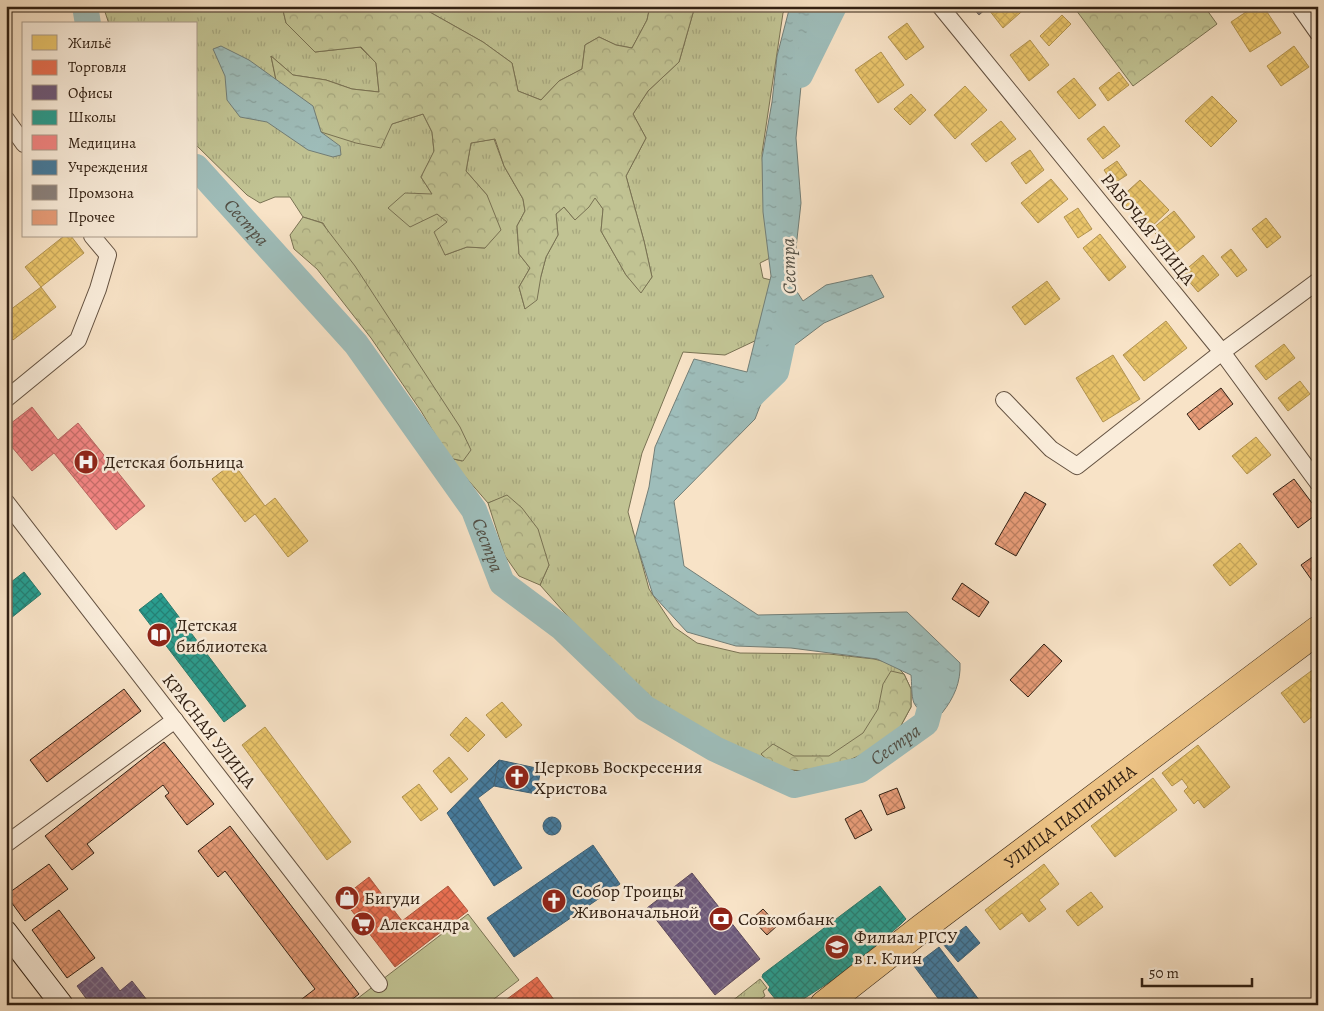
<svg xmlns="http://www.w3.org/2000/svg" width="1324" height="1011" font-family="Alegreya,serif">
<defs>
<pattern id="grass-tufts" width="24" height="20" patternUnits="userSpaceOnUse" patternTransform="scale(1.25)"><rect width="24" height="20" fill="#c1c393"/><path d="M3 7l-1-3M5 7V3M7 7l1-3M15 17l-1-3M17 17v-4M19 17l1-3" fill="none" stroke="#a6a77e"/></pattern>
<pattern id="forest-crowns" width="20" height="18" patternUnits="userSpaceOnUse" patternTransform="scale(1.25)"><rect width="20" height="18" fill="#c1c393"/><path d="M2 6a3 3 0 1 1 6 0M12 15a3 3 0 1 1 6 0" fill="none" stroke="#a6a77e"/></pattern>
<pattern id="water-ripples" width="26" height="14" patternUnits="userSpaceOnUse" patternTransform="scale(1.25)"><rect width="26" height="14" fill="#9ebdba"/><path d="M2 4q2-2 4 0t4 0M15 11q2-2 4 0t4 0" fill="none" stroke="#89a29f"/></pattern>
<pattern id="homes-cross-hatch" width="8" height="8" patternUnits="userSpaceOnUse" patternTransform="scale(1.25)"><rect width="8" height="8" fill="#e9c46a"/><path d="M0 0l8 8M0 8l8-8" fill="none" stroke="#c8a85b"/></pattern>
<pattern id="shops-cross-hatch" width="8" height="8" patternUnits="userSpaceOnUse" patternTransform="scale(1.25)"><rect width="8" height="8" fill="#e76f51"/><path d="M0 0l8 8M0 8l8-8" fill="none" stroke="#bc5b42"/></pattern>
<pattern id="offices-cross-hatch" width="8" height="8" patternUnits="userSpaceOnUse" patternTransform="scale(1.25)"><rect width="8" height="8" fill="#6d597a"/><path d="M0 0l8 8M0 8l8-8" fill="none" stroke="#82728a"/></pattern>
<pattern id="schools-cross-hatch" width="8" height="8" patternUnits="userSpaceOnUse" patternTransform="scale(1.25)"><rect width="8" height="8" fill="#2a9d8f"/><path d="M0 0l8 8M0 8l8-8" fill="none" stroke="#258074"/></pattern>
<pattern id="health-cross-hatch" width="8" height="8" patternUnits="userSpaceOnUse" patternTransform="scale(1.25)"><rect width="8" height="8" fill="#f28482"/><path d="M0 0l8 8M0 8l8-8" fill="none" stroke="#c56c69"/></pattern>
<pattern id="public-cross-hatch" width="8" height="8" patternUnits="userSpaceOnUse" patternTransform="scale(1.25)"><rect width="8" height="8" fill="#457b9d"/><path d="M0 0l8 8M0 8l8-8" fill="none" stroke="#3a647f"/></pattern>
<pattern id="industry-cross-hatch" width="8" height="8" patternUnits="userSpaceOnUse" patternTransform="scale(1.25)"><rect width="8" height="8" fill="#8a817c"/><path d="M0 0l8 8M0 8l8-8" fill="none" stroke="#716964"/></pattern>
<pattern id="building-cross-hatch" width="8" height="8" patternUnits="userSpaceOnUse" patternTransform="scale(1.25)"><rect width="8" height="8" fill="#e79c78"/><path d="M0 0l8 8M0 8l8-8" fill="none" stroke="#bc7f61"/></pattern>
</defs>
<rect width="100%" height="100%" fill="#f8e3c7"/>
<filter id="stains"><feTurbulence type="fractalNoise" baseFrequency=".004" numOctaves="4"/><feColorMatrix values="0 0 0 0 .2 0 0 0 0 .09 0 0 0 0 .02 0 0 0 .5 -.17"/></filter>
<radialGradient id="worn" r=".72"><stop offset=".6" stop-color="#630" stop-opacity="0"/><stop offset="1" stop-color="#630" stop-opacity=".3"/></radialGradient>
<g fill="url(#grass-tufts)" stroke="#797253">
<path d="M103,6H282L286,23L315,52L360,47L376,63L379,92L352,89L326,80L293,75L271,56L276,80L392,124L423,114L432,132L434,152L421,177L432,194L437,214L448,222L445,255L467,247L485,248L487,195L466,171L471,143L494,139L504,166L523,199L525,211L517,226L519,254L530,268L519,287L525,309L541,276L546,257L558,235L556,214L564,207L575,220L595,197L603,209L601,231L626,275L641,292L652,277L644,241L626,176L646,138L633,114L648,91L679,62L695,6H790L783,13L762,153L765,210L772,257L760,263L763,278L779,282L761,338L725,355L683,352L642,453L628,512L649,589L674,627L697,643L740,653L829,654L874,659L894,664L904,674L911,689V707L898,731L865,753L836,766L805,771L777,769L756,762L693,729L644,697L594,646L540,585L549,565L507,496L488,503L449,458L462,461L323,223L303,217L290,197H275L260,203L247,195L196,145V24H109Z"/>
<path d="M419,6H650L647,20L632,48L616,45L599,37L585,45L582,69L559,81L541,100L518,91L512,63L483,42Z"/>
<path d="M760,979L767,988L763,991L765,996L752,1005H727Z"/>
</g>
<g fill="url(#forest-crowns)" stroke="#797253">
<path d="M282,6H419L483,42L512,63L518,91L541,100L559,81L582,69L585,45L599,37L616,45L632,48L647,20L650,6H695L679,62L648,91L633,114L646,138L626,176L644,241L652,277L641,293L626,275L601,231L603,209L595,198L589,207L575,220L564,207L556,214L558,235L546,257L541,276L537,300L525,309L519,287L530,268L519,254L517,226L525,211L523,199L504,166L495,139L471,143L466,171L487,195L501,230L485,248L467,247L445,255L434,232L447,222L437,214L410,227L388,208L405,193L432,194L421,177L434,151L432,132L423,114L392,124L381,148L356,143L321,132L312,106L276,80L271,56L293,75L326,80L352,89L379,92L376,63L361,47L315,52L286,23Z"/>
<path d="M1073,6H1204L1217,24L1133,86Z"/>
<path d="M303,217L322,223L355,266L460,427L471,450L463,461L449,458L421,411L371,338L317,269L294,249L290,235Z"/>
<path d="M507,495L522,508L538,529L549,565L540,585L519,576L505,556L488,503Z"/>
<path d="M891,671L904,674L911,689V707L898,731L865,753L836,766L805,771L777,769L761,754L773,744L794,756H829L863,733L878,709L883,684Z"/>
</g>
<path fill="#c1c393" stroke="#797253" d="M468,914L519,980L486,1005H349Z"/>
<g fill="url(#water-ripples)" stroke="#727e77">
<path d="M790,6H831L815,44L801,86L796,138L801,203L792,284L803,301L826,285L872,275L884,297L824,323L779,357L755,419L674,501L684,566L758,615L907,612L960,663C961,682 954,698 942,713C933,715 919,714 914,703C911,696 912,683 911,675L877,659L791,648L736,646L687,632L653,595L635,539L649,487L655,447L694,359L747,372L771,276L763,212L762,158L772,102L777,56Z"/>
<path d="M221,46L249,60L313,106L321,132L340,146L341,155L333,157L308,150L267,122L240,117L227,100L225,76L213,49Z"/>
</g>
<g fill="url(#homes-cross-hatch)" stroke="#b29350">
<path d="M993,6H1028L1003,28L989,10Z"/>
<path d="M1255,6H1263L1281,33L1250,52L1231,22Z"/>
<path d="M1062,15L1071,24L1049,46L1040,36Z"/>
<path d="M907,23L924,47L906,60L888,37Z"/>
<path d="M1030,40L1049,65L1029,81L1010,55Z"/>
<path d="M1294,46L1309,67L1281,86L1267,66Z"/>
<path d="M881,52L904,85L878,103L855,70Z"/>
<path d="M1119,72L1129,85L1108,101L1099,88Z"/>
<path d="M1074,78L1096,105L1079,119L1057,92Z"/>
<path d="M965,86L987,110L955,139L934,115Z"/>
<path d="M911,94L926,110L910,125L894,109Z"/>
<path d="M1212,96L1237,121L1211,147L1185,121Z"/>
<path d="M1001,121L1016,139L986,162L971,144Z"/>
<path d="M1104,126L1120,146L1103,159L1087,139Z"/>
<path d="M1030,150L1044,170L1026,184L1011,163Z"/>
<path d="M1117,161L1127,175L1113,184L1104,170Z"/>
<path d="M1051,179L1068,199L1038,223L1021,203Z"/>
<path d="M1140,180L1169,210L1148,230L1119,199Z"/>
<path d="M1078,208L1092,229L1078,238L1064,217Z"/>
<path d="M1174,211L1195,237L1173,255L1152,229Z"/>
<path d="M1266,218L1281,237L1267,248L1252,229Z"/>
<path d="M1100,234L1126,267L1109,281L1083,248Z"/>
<path d="M64,236H71L84,253L41,287L25,267Z"/>
<path d="M1231,249L1247,270L1237,277L1221,257Z"/>
<path d="M1203,255L1219,275L1198,292L1182,273Z"/>
<path d="M1047,281L1060,299L1025,325L1012,307Z"/>
<path d="M41,287L56,307L13,340L6,331V313Z"/>
<path d="M1166,321L1187,348L1144,381L1123,355Z"/>
<path d="M1284,344L1295,358L1266,380L1255,366Z"/>
<path d="M1113,355L1140,399L1103,422L1076,378Z"/>
<path d="M1300,381L1310,394L1288,411L1278,398Z"/>
<path d="M1256,437L1271,455L1247,474L1232,456Z"/>
<path d="M233,463L265,506L275,498L308,541L288,557L255,514L245,522L212,479Z"/>
<path d="M1240,543L1257,564L1230,586L1213,565Z"/>
<path d="M1318,666V712L1304,723L1281,693Z"/>
<path d="M502,702L522,725L506,738L486,715Z"/>
<path d="M466,717L485,735L468,752L450,735Z"/>
<path d="M265,727L351,842L327,860L242,745Z"/>
<path d="M1198,745L1230,787L1204,808L1198,800L1194,804L1184,791L1188,787L1182,779L1172,786L1162,773Z"/>
<path d="M449,757L468,779L451,793L433,771Z"/>
<path d="M1153,778L1177,810L1115,857L1091,826Z"/>
<path d="M419,784L438,809L421,821L402,797Z"/>
<path d="M1044,864L1059,884L1039,900L1046,909L1029,922L1022,913L1000,930L985,910Z"/>
<path d="M1091,892L1103,907L1078,926L1066,911Z"/>
</g>
<g fill="url(#shops-cross-hatch)" stroke="#b0573e">
<path d="M6,802L11,809L6,813Z"/>
<path d="M369,877L402,921L448,886L468,911L395,967L342,898Z"/>
<path d="M537,977L558,1005H499Z"/>
</g>
<g fill="url(#offices-cross-hatch)" stroke="#5b485b">
<path d="M692,873L760,959L715,995L647,908Z"/>
<path d="M102,967L120,991L132,981L147,1000L140,1005H91L77,986Z"/>
</g>
<g fill="url(#schools-cross-hatch)" stroke="#2c786a">
<path d="M24,572L41,594L6,622V586Z"/>
<path d="M161,593L246,706L224,722L139,610Z"/>
<path d="M880,886L906,919L901,924L850,969L794,1005H784L779,998L776,1000L768,990L770,987L762,977L763,974Z"/>
</g>
<path fill="url(#health-cross-hatch)" stroke="#b86661" d="M32,407L58,440L78,423L145,506L116,530L54,453L32,471L6,440V427Z"/>
<g fill="url(#public-cross-hatch)" stroke="#3f6074">
<path d="M499,760L494,786L478,798L522,868L494,886L447,813Z"/>
<path d="M499,760L541,769L536,794L494,786Z"/>
<circle cx="552" cy="826" r="9"/>
<path d="M593,845L620,884L514,957L487,918Z"/>
<path d="M966,926L980,943L958,962L943,944Z"/>
<path d="M939,947L983,1005H943L914,966Z"/>
</g>
<path fill="url(#industry-cross-hatch)" stroke="#6f645c" d="M971,6H989L979,15Z"/>
<g fill="none" stroke-linecap="round" stroke-linejoin="round">
<g stroke="#9ebdba" stroke-width="26">
<path d="M85,6L88,24"/>
<path d="M800,75L834,6"/>
<path id="s1" d="M196,167L356,344L474,510L502,583L561,627L645,708L715,749L794,785L860,770L926,723L938,678"/>
<path d="M746,401L776,372L787,321"/>
</g>
</g>
<g fill="url(#building-cross-hatch)" stroke="#312013">
<path d="M1221,388L1233,404L1199,430L1187,414Z"/>
<path d="M1294,479L1318,511V513L1298,528L1273,494Z"/>
<path d="M1025,492L1046,504L1016,556L995,544Z"/>
<path d="M1318,553V589L1301,565Z"/>
<path d="M962,583L989,602L979,617L952,599Z"/>
<path d="M1044,644L1062,661L1028,697L1010,680Z"/>
<path d="M124,689L141,711L47,782L30,760Z"/>
<path d="M164,742L214,804L187,825L165,796L169,793L163,785L87,844L94,853L72,870L45,836Z"/>
<path d="M897,788L905,808L887,815L879,795Z"/>
<path d="M861,810L872,830L855,839L845,819Z"/>
<path d="M230,826L359,994L345,1005H294L315,989L225,871L218,877L198,851Z"/>
<path d="M49,864L68,889L25,921L6,895Z"/>
<path d="M763,909L778,925L767,935L752,919Z"/>
<path d="M59,910L95,958L67,978L32,930Z"/>
</g>
<g fill="none" stroke-linecap="round" stroke-linejoin="round">
<defs>
<g id="street">
<path d="M940,6L1222,352L1318,483"/>
<path d="M1299,6L1318,33"/>
<path d="M6,119L24,144"/>
<path d="M6,399L78,340L98,289L108,255L92,236"/>
<path d="M1004,400L1051,449L1077,466L1222,352L1318,281"/>
<path d="M6,502L379,984"/>
<path d="M6,844L175,720"/>
</g>
<path id="secondary" d="M6,932L62,1005"/>
<g id="highway">
<path id="s2" d="M824,1005L922,928L1318,630"/>
</g>
</defs>
<use href="#street" stroke="#635140" stroke-width="18"/>
<use href="#secondary" stroke="#312013" stroke-width="24"/>
<use href="#highway" stroke="#312013" stroke-width="29"/>
<use href="#street" stroke="#faeddb" stroke-width="16"/>
<use href="#secondary" stroke="#faeddb" stroke-width="22"/>
<use href="#highway" stroke="#ecc284" stroke-width="28"/>
</g>
<defs>
<symbol id="hospital-disc" viewBox="-11 -11 22 22"><circle r="9.5" fill="#8f2418" stroke="#faeddb"/><path d="M-5-5h3v3.5h4V-5h3V5h-3V1.5h-4V5h-3Z" fill="#fff"/></symbol>
<symbol id="library-disc" viewBox="-11 -11 22 22"><circle r="9.5" fill="#8f2418" stroke="#faeddb"/><path d="M-6-4Q-3-5.5-.7-3.5V5Q-3 3-6 4ZM6-4Q3-5.5 .7-3.5V5Q3 3 6 4Z" fill="#fff"/></symbol>
<symbol id="church-disc" viewBox="-11 -11 22 22"><circle r="9.5" fill="#8f2418" stroke="#faeddb"/><path d="M-1.2-6h2.4v3.5h3.3v2.4h-3.3V6h-2.4V-.1h-3.3v-2.4h3.3Z" fill="#fff"/></symbol>
<symbol id="shop-disc" viewBox="-11 -11 22 22"><circle r="9.5" fill="#8f2418" stroke="#faeddb"/><path d="M-5-2.5h2.3a2.7 3.5 0 0 1 5.4 0H5L5.5 6h-11ZM-1.5-2.5h3a1.5 2.3 0 0 0-3 0Z" fill="#fff"/></symbol>
<symbol id="bank-disc" viewBox="-11 -11 22 22"><circle r="9.5" fill="#8f2418" stroke="#faeddb"/><path d="M-6-4H6V4H-6ZM0-2.3a2.3 2.3 0 1 0 0 4.6a2.3 2.3 0 1 0 0-4.6Z" fill="#fff"/></symbol>
<symbol id="supermarket-disc" viewBox="-11 -11 22 22"><circle r="9.5" fill="#8f2418" stroke="#faeddb"/><path d="M-6-5.5h2.5l.6 2H6L4.5 2H-2.5L-4.4-4H-6ZM-1.5 3.2a1.3 1.3 0 1 0 .1 0ZM3 3.2a1.3 1.3 0 1 0 .1 0Z" fill="#fff"/></symbol>
<symbol id="university-disc" viewBox="-11 -11 22 22"><circle r="9.5" fill="#8f2418" stroke="#faeddb"/><path d="M0-5L7-2L0 1L-7-2ZM-4 1L0 2.5L4 1V4Q0 6-4 4Z" fill="#fff"/></symbol>
</defs>
<g fill-rule="evenodd">
<use href="#hospital-disc" x="72" y="448" width="28" height="28"/>
<use href="#library-disc" x="145" y="621" width="28" height="28"/>
<use href="#church-disc" x="503" y="763" width="28" height="28"/>
<use href="#shop-disc" x="333" y="884" width="28" height="28"/>
<use href="#church-disc" x="540" y="887" width="28" height="28"/>
<use href="#bank-disc" x="707" y="905" width="28" height="28"/>
<use href="#supermarket-disc" x="349" y="910" width="28" height="28"/>
<use href="#university-disc" x="823" y="933" width="28" height="28"/>
</g>
<g text-anchor="middle" dominant-baseline="central" stroke-width="5" stroke-linejoin="round" paint-order="stroke">
<g font-size="18" fill="#312013" stroke="#faeddb">
<text transform="translate(1148 229) rotate(51)">РАБОЧАЯ УЛИЦА</text>
<text transform="translate(209 731) rotate(52)">КРАСНАЯ УЛИЦА</text>
<text stroke="none"><textPath href="#s2" startOffset="310">УЛИЦА ПАПИВИНА</textPath></text>
</g>
<g font-size="18" fill="#312013" stroke="#faeddb" text-anchor="start">
<text x="104" y="462">Детская больница</text>
<text x="176" y="625">Детская<tspan x="176" dy="21">библиотека</tspan></text>
<text x="534" y="767">Церковь Воскресения<tspan x="534" dy="21">Христова</tspan></text>
<text x="572" y="891">Собор Троицы<tspan x="572" dy="21">Живоначальной</tspan></text>
<text x="364" y="898">Бигуди</text>
<text x="738" y="919">Совкомбанк</text>
<text x="380" y="924">Александра</text>
<text x="854" y="937">Филиал РГСУ<tspan x="854" dy="21">в г. Клин</tspan></text>
</g>
<g font-size="19" font-style="italic" fill="#524f45" stroke="#faeddb">
<text stroke="none"><textPath href="#s1" startOffset="75">Сестра</textPath></text>
<text transform="translate(789 266) rotate(-92)">Сестра</text>
<text stroke="none"><textPath href="#s1" startOffset="480">Сестра</textPath></text>
<text stroke="none"><textPath href="#s1" startOffset="990">Сестра</textPath></text>
</g>
</g>
<rect width="1324" height="1011" fill="none" stroke="#f8e3c7" stroke-width="25"/>
<rect x="8" y="8" width="1309" height="996" fill="none" stroke="#312013" stroke-width="2.5"/>
<rect x="12" y="12" width="1299" height="986" fill="none" stroke="#312013"/>
<rect x="22" y="22" width="175" height="215" fill="#faeddb" stroke="#aa9b8b"/>
<rect x="32" y="35" width="25" height="15" fill="#e9c46a" stroke="#aa9b8b"/>
<text x="68" y="48" font-size="15" fill="#312013">Жильё</text>
<rect x="32" y="60" width="25" height="15" fill="#e76f51" stroke="#aa9b8b"/>
<text x="68" y="72" font-size="15" fill="#312013">Торговля</text>
<rect x="32" y="85" width="25" height="15" fill="#6d597a" stroke="#aa9b8b"/>
<text x="68" y="98" font-size="15" fill="#312013">Офисы</text>
<rect x="32" y="110" width="25" height="15" fill="#2a9d8f" stroke="#aa9b8b"/>
<text x="68" y="122" font-size="15" fill="#312013">Школы</text>
<rect x="32" y="135" width="25" height="15" fill="#f28482" stroke="#aa9b8b"/>
<text x="68" y="148" font-size="15" fill="#312013">Медицина</text>
<rect x="32" y="160" width="25" height="15" fill="#457b9d" stroke="#aa9b8b"/>
<text x="68" y="172" font-size="15" fill="#312013">Учреждения</text>
<rect x="32" y="185" width="25" height="15" fill="#8a817c" stroke="#aa9b8b"/>
<text x="68" y="198" font-size="15" fill="#312013">Промзона</text>
<rect x="32" y="210" width="25" height="15" fill="#e79c78" stroke="#aa9b8b"/>
<text x="68" y="222" font-size="15" fill="#312013">Прочее</text>
<path d="M1142 978v8h110v-8" fill="none" stroke="#312013" stroke-width="2.5"/>
<text x="1149" y="978" font-size="15" fill="#312013" stroke="#faeddb" stroke-width="4" paint-order="stroke">50 m</text>
<rect width="100%" height="100%" filter="url(#stains)"/>
<rect width="100%" height="100%" fill="url(#worn)"/>
</svg>
